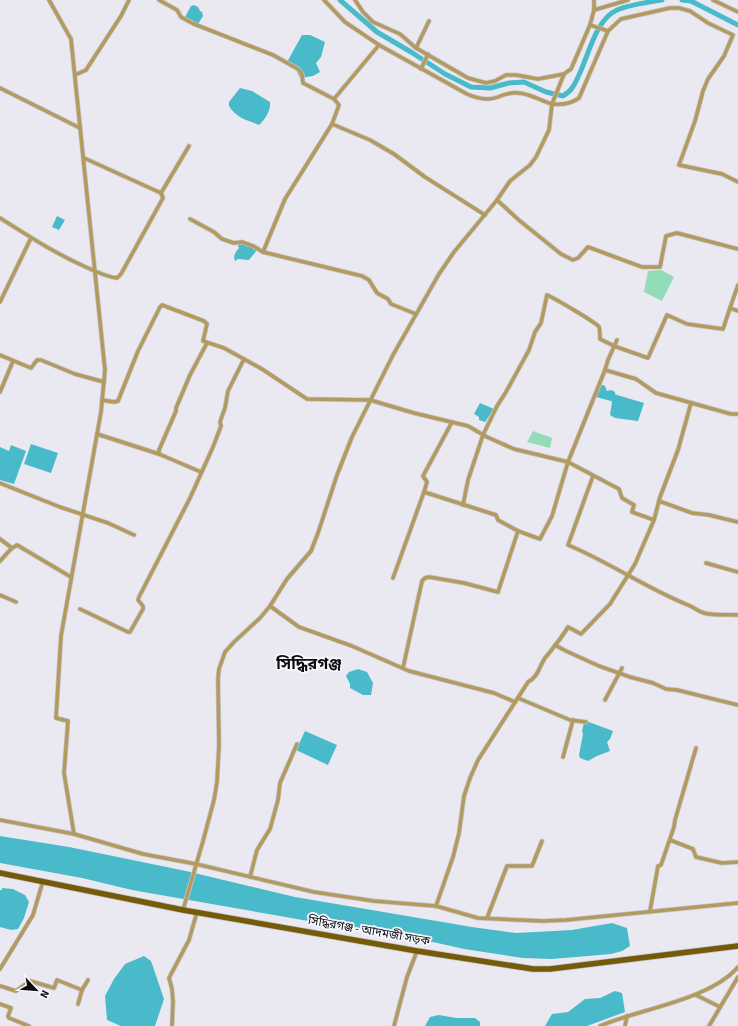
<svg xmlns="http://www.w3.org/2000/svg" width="738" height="1026" font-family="'Source Sans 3','Noto Sans Bengali',sans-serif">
<rect width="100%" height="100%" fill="#eae9f2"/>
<g fill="#92dcb8">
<path d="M661,270L674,277L662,301L644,292L648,271Z"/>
<path d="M533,431L552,438L550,448L527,442Z"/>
</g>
<g fill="#49bac9">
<path d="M194,5L198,7L200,11L202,12L203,16L198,24L185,17L191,6Z"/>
<path d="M302,35H310L325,42L321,57L316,63L320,72L313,76L300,78L295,68L286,64Z"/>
<path d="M240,88L252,91L270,102C271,110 265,120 259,125C247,120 236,118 229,106V102Z"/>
<path d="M57,216L65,220L59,230L52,227Z"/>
<path d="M237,243C245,242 251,246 257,250L249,260L238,259L235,261C233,256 235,252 239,248Z"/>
<path d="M600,384L605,386L607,391L611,390L615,392V394L617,395L644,403L638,421L615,418L610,415L612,402L611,401L596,397Z"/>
<path d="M480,403L494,409L485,422L479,420V417L474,414Z"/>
<path d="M31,444L58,453L51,473L24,464Z"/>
<path d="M11,445L26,451L14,484L0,480V447L9,451Z"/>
<path d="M358,669L367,672L373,683L371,695H363L350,688V684L346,676L349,672Z"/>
<path d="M589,722L613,731L610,739L607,742L610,751L597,756L588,761L580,758L579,755L583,734L582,731L584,723Z"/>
<path d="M305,731L337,745L328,765L296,750Z"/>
<path d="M0,836L69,847L186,871L295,897L472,927L516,933L572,930L612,923L627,928L630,946L622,951L611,954L552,959L523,958L464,949L433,942L391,935L353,927L314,922L132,890L82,878L0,863Z"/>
<path d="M2,888L13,889L25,895L29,902L24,918L18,929L11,930L0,927V890H2Z"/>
<path d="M144,956L151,961L164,999L155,1026H121L107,1020L105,996L114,979L125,964Z"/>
<path d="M615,991L622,993L625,1012L587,1026H545L552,1014L568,1012L585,999L600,998Z"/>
<path d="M439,1015L456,1018H475L480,1022V1026H425L430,1017Z"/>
</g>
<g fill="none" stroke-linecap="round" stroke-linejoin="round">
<g stroke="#49bac9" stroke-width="5">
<path d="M340,0L377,32L411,52L445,74L471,87L490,88L509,83L524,82L546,92L563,96C566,94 570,91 572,88C587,67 592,21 617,10C628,5 649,2 662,0"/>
<path d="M682,0L691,1L738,25"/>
</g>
<defs>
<g id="minor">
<path d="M49,0L71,39L105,370L101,412L61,636L56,718L68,721L64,773L74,834"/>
<path d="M159,0L177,10L181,17L194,24L273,55L298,69L302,74L303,83L334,99L339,105L332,124L370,140L394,154L425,177L485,215"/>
<path d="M355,0L363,12L373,22L400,34L416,48L468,78L486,83L495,81L506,75H516L538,79L564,74L571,69L590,25L594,10V0"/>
<path d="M713,0L738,12"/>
<path d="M594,10L628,0"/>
<path d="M590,25L608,31"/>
<path d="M416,48L429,21"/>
<path d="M421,69L428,54"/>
<path d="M564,74L552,104C562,105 571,104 579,98L608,31L621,19L670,8H679L690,11L708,23L733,35L724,56L708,79L703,91L695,121L679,165L722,174L738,182"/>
<path d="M75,75L86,70L121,16L129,0"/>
<path d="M0,88L80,128"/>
<path d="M334,99L379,45"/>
<path d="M332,124L285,199L263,252L362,276L369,280L377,293L388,299L391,304L416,314"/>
<path d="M84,158L161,193L189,146"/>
<path d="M497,200L520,221L561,254L573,260L578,258L588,247L642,267H660L666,236L677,233L738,249"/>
<path d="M0,218C30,237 56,254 88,268C97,272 107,277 117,278L121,274L163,198L161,193"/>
<path d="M190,219L214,232L222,239L234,243L242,242L253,246L263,252"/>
<path d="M0,302L31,238"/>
<path d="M730,308L738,285"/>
<path d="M0,355L31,368L37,360H41L75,374L104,382"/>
<path d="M605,370L608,360L617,340"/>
<path d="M0,392L13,361"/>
<path d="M102,400L114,402L118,401L138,351L160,307L162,305L204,321L207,324L203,341L224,348L262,369L307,399L370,400L414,413L468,426L487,437L514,449L568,462L619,489L622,498L634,505L632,512L654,520"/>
<path d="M452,422L423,476L427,482L424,492L496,515L498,520L518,531L540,539L552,516L568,462L605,370L636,379L656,393L731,414H738"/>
<path d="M97,434L159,454"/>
<path d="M201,472L159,454V450L176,411V408L190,375L207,343"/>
<path d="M593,476L568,545C609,562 646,588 688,605C694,607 697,611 704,613C714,616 728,614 738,615"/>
<path d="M0,483L60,507L108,523L134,535"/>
<path d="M659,501L692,513L709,515L738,522"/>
<path d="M463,505L468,480L483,435L497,406L506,392L529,350L535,332L541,323L547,295C554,298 597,323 599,327C600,330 600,336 600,339L614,346L648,358L667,315L687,324L723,329L730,308L738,311"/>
<path d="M0,539L12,548"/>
<path d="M0,561L11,549L17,545L71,577"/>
<path d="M706,563L738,572"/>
<path d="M393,578L424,492"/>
<path d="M0,595L16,602"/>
<path d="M270,606L299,627L352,646L409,671L494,693L515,702"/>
<path d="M80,609L128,632H130L143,609V606L138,600L139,597L190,498L213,447L221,426L220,422L225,408L228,391L244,359"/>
<path d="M555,645L566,651L599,666L630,677L653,683L666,689L677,690L738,705"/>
<path d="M403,668L422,581L425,578L429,577L464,583L498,592L518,531"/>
<path d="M518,698L570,720L586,722"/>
<path d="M605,700L622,668"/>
<path d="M563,757L573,720"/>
<path d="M0,820L74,834L143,854L196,864L314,892L374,901L436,906L478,918L543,921L566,920L738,903"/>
<path d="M670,840L693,849L696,857L722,863L738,862"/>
<path d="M250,877L257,850L270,829L278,800L280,783L297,744"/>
<path d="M436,906L453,857L459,833L464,796L470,778L478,760L528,682C538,677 539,667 545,658C553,648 561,639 568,627L581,634L610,604L635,564L654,520L660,497L678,450L691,403"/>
<path d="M183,910L203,841L214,800L217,782L219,745L218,679L219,669L225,652L234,642L260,618L270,606L287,579L311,551L318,533L337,475L352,437L393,355L439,274L454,252L497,200L510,181L530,165L536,157L549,130L552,104C541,101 531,94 519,93C511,92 505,94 498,97C488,101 476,98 467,94L379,45L345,22L324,0"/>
<path d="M650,911L658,866L661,865L674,827L675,820L696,748"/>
<path d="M487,918L507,866H532L542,841"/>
<path d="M0,969L33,915L43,881"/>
<path d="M0,986L16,991L30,981L54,988L57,980L82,990"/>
<path d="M696,995L720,1007"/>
<path d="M0,1004L11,1008L8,1016L9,1018L29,1026"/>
<path d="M78,1004L82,990L88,980"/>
<path d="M172,1026L173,1002L172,989L169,978L189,940L197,912"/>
<path d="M394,1026L407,977L417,951"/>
<path d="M600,1026C639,1009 710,1000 738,967"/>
<path d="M625,1026L627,1016"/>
<path d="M709,1026L738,977"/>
</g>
<path id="primary" d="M0,873L183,910L417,951L533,969H550L738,946"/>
</defs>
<use href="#minor" stroke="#c6c5ce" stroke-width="5"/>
<use href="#primary" stroke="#c6c5ce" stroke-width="7"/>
<use href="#minor" stroke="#b39b5e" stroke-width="3.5"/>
<use href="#primary" stroke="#755b08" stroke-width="5.5"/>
</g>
<g text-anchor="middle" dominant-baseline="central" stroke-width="3.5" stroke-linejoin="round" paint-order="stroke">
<g font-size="12" fill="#0b0b0e" stroke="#f7f7fe">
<text transform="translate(369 931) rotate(10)">সিদ্ধিরগঞ্জ - আদমজী সড়ক</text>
</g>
<g font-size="16" font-weight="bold" fill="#0b0b0e" stroke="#f7f7fe">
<text x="309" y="664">সিদ্ধিরগঞ্জ</text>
</g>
</g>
<g transform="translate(36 990) rotate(116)" stroke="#f7f7fe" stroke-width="3" paint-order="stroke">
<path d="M0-3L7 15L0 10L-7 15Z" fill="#0b0b0e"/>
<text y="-6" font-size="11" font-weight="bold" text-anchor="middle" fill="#0b0b0e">N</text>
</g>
</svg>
